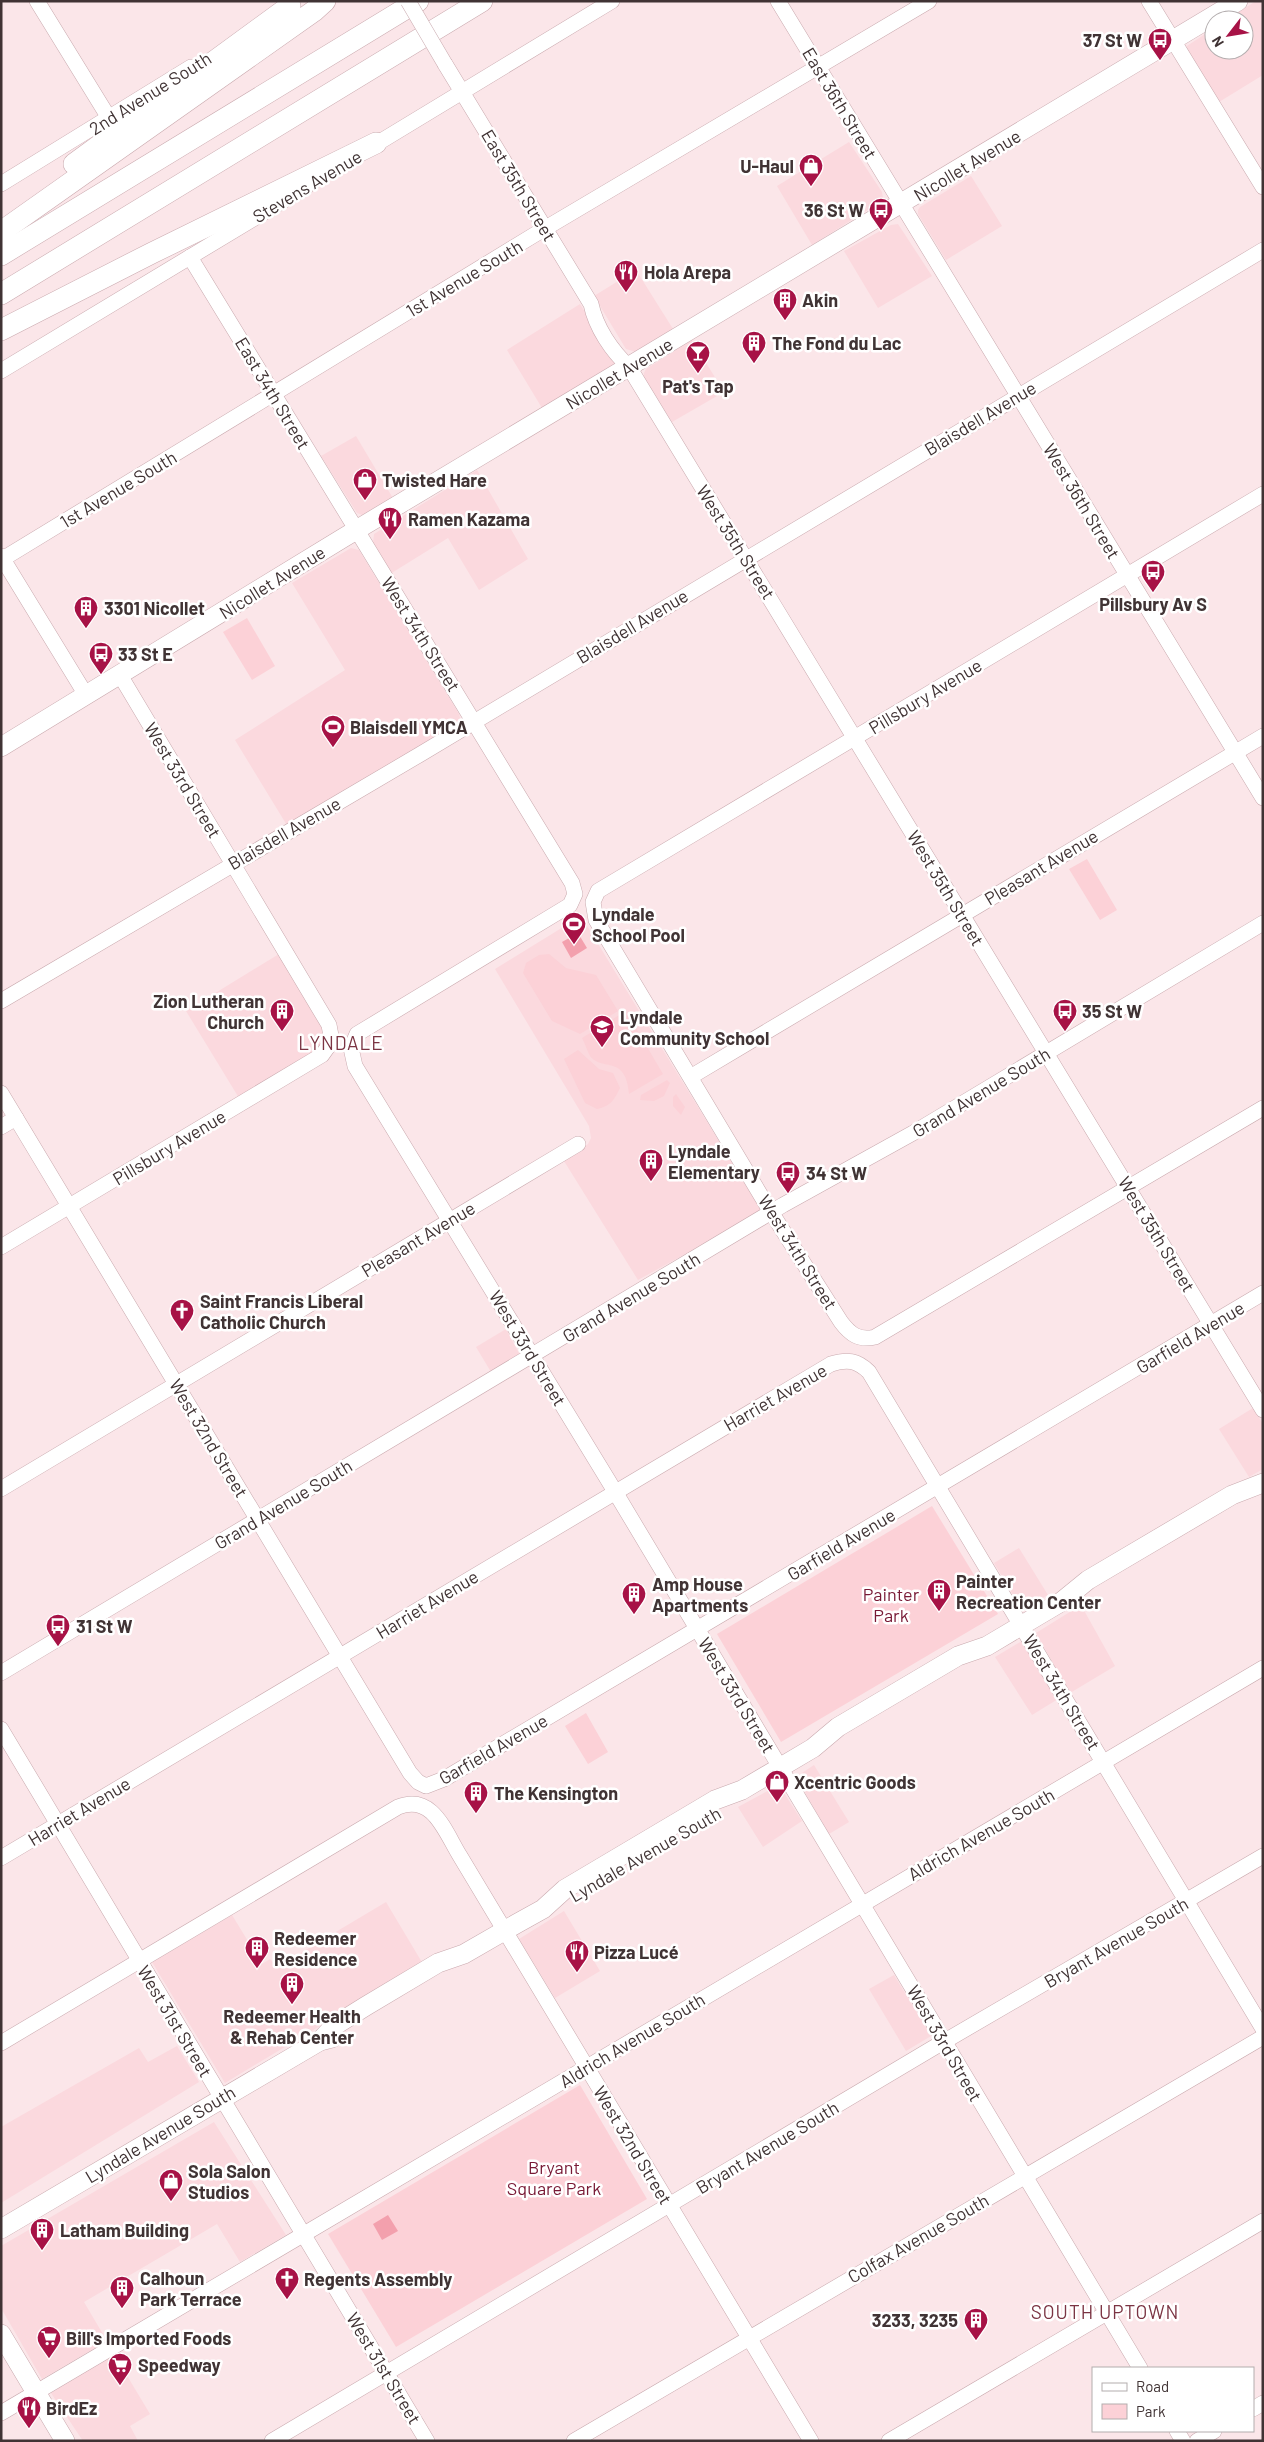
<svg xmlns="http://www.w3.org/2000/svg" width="1264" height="2442" font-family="Barlow,sans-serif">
<rect width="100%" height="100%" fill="#fbe6e9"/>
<g fill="#fbd9de">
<path d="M1256,1H1263V75L1219,102L1187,51V46L1214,28V50H1244V20H1226Z"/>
<path d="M849,142L882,192L883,198L880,202L812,245L777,186Z"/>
<path d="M971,176L1002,226L946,260L918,214V210L920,207Z"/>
<path d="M898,224L932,276L878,308L844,251L891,225Z"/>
<path d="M636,270L673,329L636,352L626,349L594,296Z"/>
<path d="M580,304L613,357L614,364L611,368L542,408L507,350Z"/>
<path d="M692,340L724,392L672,422L644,378V373L646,369Z"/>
<path d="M356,436L394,500L365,516L357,513L321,456Z"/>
<path d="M477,470L528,559L479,590L448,538L390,574L373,543L374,534Z"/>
<path d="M351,548L359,550L459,714L461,721L457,727L288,827L235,740L345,670L292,583Z"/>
<path d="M581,916L753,1197L761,1208L760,1213L638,1280L564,1161L588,1144L591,1138L589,1126L495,969Z"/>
<path d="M279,954L327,1033L325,1046L239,1098L186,1011Z"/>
<path d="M506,1329L521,1357L491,1372L476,1347Z"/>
<path d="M1253,1408L1263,1424V1469L1249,1477L1219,1429Z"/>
<path d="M1019,1548L1048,1595L1024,1608L1020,1607L994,1563Z"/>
<path d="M1081,1605L1115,1666L1070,1693L1036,1633Z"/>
<path d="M1022,1641L1058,1699L1032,1715L995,1657Z"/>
<path d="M814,1765L849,1822L829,1834L796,1777Z"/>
<path d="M779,1785L802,1821L763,1847L738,1807Z"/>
<path d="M386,1902L423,1964L225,2083L152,1962L232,1915L262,1964L270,1959L277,1967Z"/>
<path d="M564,1911L600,1971L555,1998L519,1939Z"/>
<path d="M894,1975L931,2036L906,2051L869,1989Z"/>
<path d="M177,2046L199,2082L1,2203V2127L139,2048L148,2062Z"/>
<path d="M214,2122L286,2235L240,2262L217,2224L84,2302L107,2341L42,2379L1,2308V2246Z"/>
<path d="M114,2354L150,2414L130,2426L138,2441H83L51,2393Z"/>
</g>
<g fill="#fcd1d7">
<path d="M247,618L275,666L252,680L223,632Z"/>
<path d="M1087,859L1117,910L1100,920L1069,869Z"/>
<path d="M549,954L566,968L596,975L618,1011L580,1034L552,1021L523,973L526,963L539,955Z"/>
<path d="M626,1011L663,1074L629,1094C626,1054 602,1072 590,1056C587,1051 585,1043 582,1038Z"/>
<path d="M578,1050L599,1069L613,1073L620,1088C614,1100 611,1106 597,1109L585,1103L564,1059Z"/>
<path d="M667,1080L670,1083L664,1096L654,1101L640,1100L641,1095Z"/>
<path d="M676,1094L685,1107L681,1115L673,1106V1097Z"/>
<path d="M932,1506L998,1614L781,1742L717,1634Z"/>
<path d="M586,1713L608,1752L588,1764L565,1726Z"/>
<path d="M580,2085L647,2199L396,2347L328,2234Z"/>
</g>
<g fill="#f3a0ad">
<path d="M578,933L587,948L571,958L562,942Z"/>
<path d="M388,2215L398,2231L382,2240L373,2224Z"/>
</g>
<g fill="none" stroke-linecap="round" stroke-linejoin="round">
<defs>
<g id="minor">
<path d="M37,1L109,118"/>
<path d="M778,1L1263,798"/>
<path d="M1149,1L1263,187"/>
<path d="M445,64L591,304C596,328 612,351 629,367L1263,1410"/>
<path d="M368,149L612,1"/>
<path d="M1,184L191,67"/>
<path d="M190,257L572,883L575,894L570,905L357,1034L351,1048L355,1066L608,1480L1140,2368"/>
<path d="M1,371L306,187"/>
<path d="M1263,494L598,891L593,902L596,920L766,1204L841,1322C850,1334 859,1341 875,1337L1263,1108"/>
<path d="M1,556L86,695"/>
<path d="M1,560L534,235L929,1"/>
<path d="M1,1001L419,755L1263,250"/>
<path d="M692,1076L1263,736"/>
<path d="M1,1093L410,1773L418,1782L426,1786L444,1779L1263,1293"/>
<path d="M1,1127L16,1118"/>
<path d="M1,1247L322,1055L332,1041L329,1025L120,675"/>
<path d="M1,1489L578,1144"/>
<path d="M1,1673L783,1205L913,1133L1263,923"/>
<path d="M1,1729L427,2441"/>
<path d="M1,1858L831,1364C847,1359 857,1360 869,1372L1263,2029"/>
<path d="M1,2043L398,1807C433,1793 445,1832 460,1856L811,2441"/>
<path d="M1253,2409L1263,2403"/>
<path d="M1,2413L1263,1668"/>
<path d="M1177,2431L1183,2441"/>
<path d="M272,2441L933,2048L1263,1856"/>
<path d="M574,2441L1263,2037"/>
<path d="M889,2441L1263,2221"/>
<path d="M1197,2441L1214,2431"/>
</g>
<g id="major">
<path d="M1,747L343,538L1238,1"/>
<path d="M320,2041L334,2026L366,2006L438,1963L464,1954L516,1924L543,1909L565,1889L715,1800L742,1790L813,1748L838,1727L958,1656L987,1646L1034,1618L1061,1602L1088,1580L1232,1495L1263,1483"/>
<path d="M1,2229L320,2041L332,2038"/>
<path d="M1,2334L65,2441"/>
</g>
<g id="highway">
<path d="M74,164L290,6"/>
<path d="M1,232L314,11L325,1"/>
<path d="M1,255L418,1"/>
<path d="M1,294L482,1"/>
<path d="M1,330L152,253L376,143"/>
</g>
</defs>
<use href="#minor" stroke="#c9a9ae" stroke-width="16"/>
<use href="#major" stroke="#c9a9ae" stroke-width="20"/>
<use href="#highway" stroke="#c9a9ae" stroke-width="22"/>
<use href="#minor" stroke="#fff" stroke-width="15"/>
<use href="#major" stroke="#fff" stroke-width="19"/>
<use href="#highway" stroke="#fff" stroke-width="21"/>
<defs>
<path id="minor-bridge" d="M408,1L445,64"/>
</defs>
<use href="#minor-bridge" stroke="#c9a9ae" stroke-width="16" stroke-linecap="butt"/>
<use href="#minor-bridge" stroke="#fff" stroke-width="15"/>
</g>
<defs>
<symbol id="bus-pin" viewBox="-11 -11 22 30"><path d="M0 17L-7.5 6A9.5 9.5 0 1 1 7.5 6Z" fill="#a71246" stroke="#fff"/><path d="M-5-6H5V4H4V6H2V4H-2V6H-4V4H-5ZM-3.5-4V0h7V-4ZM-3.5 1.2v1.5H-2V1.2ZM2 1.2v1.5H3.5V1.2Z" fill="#fff"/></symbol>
<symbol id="shop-pin" viewBox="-11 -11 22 30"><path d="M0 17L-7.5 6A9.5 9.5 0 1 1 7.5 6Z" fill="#a71246" stroke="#fff"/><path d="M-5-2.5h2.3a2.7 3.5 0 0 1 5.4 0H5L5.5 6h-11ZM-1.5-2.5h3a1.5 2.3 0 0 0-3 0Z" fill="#fff"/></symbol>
<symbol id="restaurant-pin" viewBox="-11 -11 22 30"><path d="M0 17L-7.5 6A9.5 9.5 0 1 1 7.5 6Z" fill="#a71246" stroke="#fff"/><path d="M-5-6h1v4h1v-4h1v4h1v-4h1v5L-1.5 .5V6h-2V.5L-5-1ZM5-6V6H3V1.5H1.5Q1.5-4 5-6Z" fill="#fff"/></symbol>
<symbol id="building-pin" viewBox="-11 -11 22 30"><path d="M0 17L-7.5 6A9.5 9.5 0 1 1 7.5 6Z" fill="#a71246" stroke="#fff"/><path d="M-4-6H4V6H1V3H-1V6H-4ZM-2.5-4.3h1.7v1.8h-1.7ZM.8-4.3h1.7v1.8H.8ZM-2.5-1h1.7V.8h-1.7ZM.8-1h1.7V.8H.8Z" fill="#fff"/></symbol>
<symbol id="bar-pin" viewBox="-11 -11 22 30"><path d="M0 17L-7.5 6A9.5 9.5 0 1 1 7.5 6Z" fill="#a71246" stroke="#fff"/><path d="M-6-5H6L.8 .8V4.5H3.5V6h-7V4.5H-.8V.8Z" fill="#fff"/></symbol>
<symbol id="stadium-pin" viewBox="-11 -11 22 30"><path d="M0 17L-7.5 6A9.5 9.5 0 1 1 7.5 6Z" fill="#a71246" stroke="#fff"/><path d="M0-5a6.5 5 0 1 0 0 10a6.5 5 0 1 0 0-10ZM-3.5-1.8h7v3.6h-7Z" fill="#fff"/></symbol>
<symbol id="school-pin" viewBox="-11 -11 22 30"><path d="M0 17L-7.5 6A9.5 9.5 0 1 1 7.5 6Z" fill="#a71246" stroke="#fff"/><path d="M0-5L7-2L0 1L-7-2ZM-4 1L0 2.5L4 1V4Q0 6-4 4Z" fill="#fff"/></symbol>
<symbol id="church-pin" viewBox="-11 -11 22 30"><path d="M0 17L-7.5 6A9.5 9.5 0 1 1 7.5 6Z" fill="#a71246" stroke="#fff"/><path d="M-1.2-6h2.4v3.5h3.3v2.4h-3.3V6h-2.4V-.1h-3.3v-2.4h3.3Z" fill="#fff"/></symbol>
<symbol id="supermarket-pin" viewBox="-11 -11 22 30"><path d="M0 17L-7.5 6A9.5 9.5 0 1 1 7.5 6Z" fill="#a71246" stroke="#fff"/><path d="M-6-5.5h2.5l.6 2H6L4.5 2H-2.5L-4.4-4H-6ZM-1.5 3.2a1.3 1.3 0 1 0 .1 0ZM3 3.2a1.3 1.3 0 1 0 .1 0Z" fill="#fff"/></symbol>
</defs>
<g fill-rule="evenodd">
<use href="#bus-pin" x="1146" y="26" width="28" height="38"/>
<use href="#shop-pin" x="797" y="152" width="28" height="38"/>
<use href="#bus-pin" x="867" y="196" width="28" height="38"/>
<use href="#restaurant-pin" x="612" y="258" width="28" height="38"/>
<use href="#building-pin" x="771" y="286" width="28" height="38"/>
<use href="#building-pin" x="740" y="329" width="28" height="38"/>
<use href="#bar-pin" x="684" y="339" width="28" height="38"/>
<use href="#shop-pin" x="351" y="466" width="28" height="38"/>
<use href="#restaurant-pin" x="376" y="505" width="28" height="38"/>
<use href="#bus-pin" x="1139" y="558" width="28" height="38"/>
<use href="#building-pin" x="72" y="594" width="28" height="38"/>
<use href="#bus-pin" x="87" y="640" width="28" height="38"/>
<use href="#stadium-pin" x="319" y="713" width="28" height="38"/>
<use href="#stadium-pin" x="560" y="910" width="28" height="38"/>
<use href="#building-pin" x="268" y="997" width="28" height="38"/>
<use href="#bus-pin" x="1051" y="997" width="28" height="38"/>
<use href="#school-pin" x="588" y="1013" width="28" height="38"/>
<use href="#building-pin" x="637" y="1147" width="28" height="38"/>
<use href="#bus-pin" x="774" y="1159" width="28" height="38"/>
<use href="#church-pin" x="168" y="1297" width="28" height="38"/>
<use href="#building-pin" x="925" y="1577" width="28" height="38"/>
<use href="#building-pin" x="620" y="1580" width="28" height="38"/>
<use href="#bus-pin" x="44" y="1612" width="28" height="38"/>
<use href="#shop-pin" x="763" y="1768" width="28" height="38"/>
<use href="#building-pin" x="462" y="1779" width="28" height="38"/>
<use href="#building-pin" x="243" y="1934" width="28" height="38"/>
<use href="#restaurant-pin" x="563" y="1938" width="28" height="38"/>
<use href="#building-pin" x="278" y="1970" width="28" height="38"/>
<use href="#shop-pin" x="157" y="2167" width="28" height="38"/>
<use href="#building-pin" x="28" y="2216" width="28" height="38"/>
<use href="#church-pin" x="273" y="2265" width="28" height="38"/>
<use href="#building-pin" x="108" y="2274" width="28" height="38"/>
<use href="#building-pin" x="962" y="2306" width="28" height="38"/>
<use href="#supermarket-pin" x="35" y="2324" width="28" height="38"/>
<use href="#supermarket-pin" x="106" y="2351" width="28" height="38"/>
<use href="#restaurant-pin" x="15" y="2394" width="28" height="38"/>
</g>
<g text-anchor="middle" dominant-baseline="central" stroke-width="5" stroke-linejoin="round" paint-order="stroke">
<g font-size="18" font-weight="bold" fill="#403334" stroke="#fff" text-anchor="start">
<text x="1142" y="40" text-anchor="end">37 St W</text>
<text x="794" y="166" text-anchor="end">U-Haul</text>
<text x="864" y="210" text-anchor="end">36 St W</text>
<text x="644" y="272">Hola Arepa</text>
<text x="802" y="300">Akin</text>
<text x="772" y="343">The Fond du Lac</text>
<text x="698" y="386" text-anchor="middle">Pat's Tap</text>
<text x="382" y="480">Twisted Hare</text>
<text x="408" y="519">Ramen Kazama</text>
<text x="1153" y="604" text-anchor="middle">Pillsbury Av S</text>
<text x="104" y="608">3301 Nicollet</text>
<text x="118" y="654">33 St E</text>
<text x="350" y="727">Blaisdell YMCA</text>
<text x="592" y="914">Lyndale<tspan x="592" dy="21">School Pool</tspan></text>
<text x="264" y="1001" text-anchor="end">Zion Lutheran<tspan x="264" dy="21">Church</tspan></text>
<text x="1082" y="1011">35 St W</text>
<text x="620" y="1017">Lyndale<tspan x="620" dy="21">Community School</tspan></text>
<text x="668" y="1151">Lyndale<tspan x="668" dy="21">Elementary</tspan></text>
<text x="806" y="1173">34 St W</text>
<text x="200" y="1301">Saint Francis Liberal<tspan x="200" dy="21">Catholic Church</tspan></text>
<text x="956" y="1581">Painter<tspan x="956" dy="21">Recreation Center</tspan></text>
<text x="652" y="1584">Amp House<tspan x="652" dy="21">Apartments</tspan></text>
<text x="76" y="1626">31 St W</text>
<text x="794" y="1782">Xcentric Goods</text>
<text x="494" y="1793">The Kensington</text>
<text x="274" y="1938">Redeemer<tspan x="274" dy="21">Residence</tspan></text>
<text x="594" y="1952">Pizza Lucé</text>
<text x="292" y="2016" text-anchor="middle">Redeemer Health<tspan x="292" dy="21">&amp; Rehab Center</tspan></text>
<text x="188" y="2171">Sola Salon<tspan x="188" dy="21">Studios</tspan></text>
<text x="60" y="2230">Latham Building</text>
<text x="140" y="2278">Calhoun<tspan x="140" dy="21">Park Terrace</tspan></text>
<text x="304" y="2279">Regents Assembly</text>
<text x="958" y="2320" text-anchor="end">3233, 3235</text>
<text x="66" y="2338">Bill's Imported Foods</text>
<text x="138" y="2365">Speedway</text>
<text x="46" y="2408">BirdEz</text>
</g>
<g font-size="18" fill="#403334" stroke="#fff">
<text transform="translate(150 93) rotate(-32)">2nd Avenue South</text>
<text transform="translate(840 103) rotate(59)">East 36th Street</text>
<text transform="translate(967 165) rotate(-31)">Nicollet Avenue</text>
<text transform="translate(519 185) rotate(59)">East 35th Street</text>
<text transform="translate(307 186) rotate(-31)">Stevens Avenue</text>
<text transform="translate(464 278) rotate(-31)">1st Avenue South</text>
<text transform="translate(619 373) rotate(-31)">Nicollet Avenue</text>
<text transform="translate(273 393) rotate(59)">East 34th Street</text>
<text transform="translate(980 418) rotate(-31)">Blaisdell Avenue</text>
<text transform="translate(118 489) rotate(-31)">1st Avenue South</text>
<text transform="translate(1082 501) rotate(59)">West 36th Street</text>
<text transform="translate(736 542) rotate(58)">West 35th Street</text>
<text transform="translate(272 582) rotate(-32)">Nicollet Avenue</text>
<text transform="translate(632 626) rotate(-31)">Blaisdell Avenue</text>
<text transform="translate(421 634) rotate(58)">West 34th Street</text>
<text transform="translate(925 696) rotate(-31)">Pillsbury Avenue</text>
<text transform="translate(183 780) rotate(59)">West 33rd Street</text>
<text transform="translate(284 833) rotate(-30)">Blaisdell Avenue</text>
<text transform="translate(1041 867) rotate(-31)">Pleasant Avenue</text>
<text transform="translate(946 888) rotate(59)">West 35th Street</text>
<text transform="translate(981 1092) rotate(-31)">Grand Avenue South</text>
<text transform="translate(169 1147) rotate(-31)">Pillsbury Avenue</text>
<text transform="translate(1157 1234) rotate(59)">West 35th Street</text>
<text transform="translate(418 1239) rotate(-31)">Pleasant Avenue</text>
<text transform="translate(798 1252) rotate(58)">West 34th Street</text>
<text transform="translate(631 1297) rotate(-31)">Grand Avenue South</text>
<text transform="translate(1190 1337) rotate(-31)">Garfield Avenue</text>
<text transform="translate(528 1348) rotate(59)">West 33rd Street</text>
<text transform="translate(775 1397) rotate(-30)">Harriet Avenue</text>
<text transform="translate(209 1438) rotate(59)">West 32nd Street</text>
<text transform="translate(283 1504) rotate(-31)">Grand Avenue South</text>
<text transform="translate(841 1544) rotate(-31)">Garfield Avenue</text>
<text transform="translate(427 1604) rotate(-31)">Harriet Avenue</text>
<text transform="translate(1062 1692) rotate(59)">West 34th Street</text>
<text transform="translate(737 1695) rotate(59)">West 33rd Street</text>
<text transform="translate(493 1749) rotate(-30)">Garfield Avenue</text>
<text transform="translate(79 1811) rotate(-31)">Harriet Avenue</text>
<text transform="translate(981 1834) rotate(-30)">Aldrich Avenue South</text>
<text transform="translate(645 1854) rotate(-30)">Lyndale Avenue South</text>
<text transform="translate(1116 1942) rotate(-30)">Bryant Avenue South</text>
<text transform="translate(175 2021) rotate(59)">West 31st Street</text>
<text transform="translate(632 2040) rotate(-31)">Aldrich Avenue South</text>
<text transform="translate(945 2043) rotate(60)">West 33rd Street</text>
<text transform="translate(160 2134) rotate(-31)">Lyndale Avenue South</text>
<text transform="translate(633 2145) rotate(59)">West 32nd Street</text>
<text transform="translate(767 2147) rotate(-31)">Bryant Avenue South</text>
<text transform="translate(918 2238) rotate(-30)">Colfax Avenue South</text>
<text transform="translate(384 2368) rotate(59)">West 31st Street</text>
</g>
<g font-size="18" fill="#781935" stroke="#fff">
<text x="891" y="1594">Painter<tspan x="891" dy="21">Park</tspan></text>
<text x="554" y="2167">Bryant<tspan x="554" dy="21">Square Park</tspan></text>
</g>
<g font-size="19" letter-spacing="1" fill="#7b3443" stroke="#fff">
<text x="341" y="1042">LYNDALE</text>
<text x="1105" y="2311">SOUTH UPTOWN</text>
</g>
</g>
<rect width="1264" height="2442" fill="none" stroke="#403334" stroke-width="5"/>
<rect x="1092" y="2367" width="162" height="65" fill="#ffffff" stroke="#b3adae"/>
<rect x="1102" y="2383" width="25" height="8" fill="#ffffff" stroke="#b3adae"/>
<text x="1136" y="2392" font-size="15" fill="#403334">Road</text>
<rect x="1102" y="2404" width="25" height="15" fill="#fcd1d7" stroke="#b3adae"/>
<text x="1136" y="2417" font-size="15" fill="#403334">Park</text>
<g transform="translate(1229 35) rotate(239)"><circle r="24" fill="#ffffff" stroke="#b3adae"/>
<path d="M0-4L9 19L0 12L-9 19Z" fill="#a71246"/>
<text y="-8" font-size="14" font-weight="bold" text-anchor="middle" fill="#403334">N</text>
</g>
</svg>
